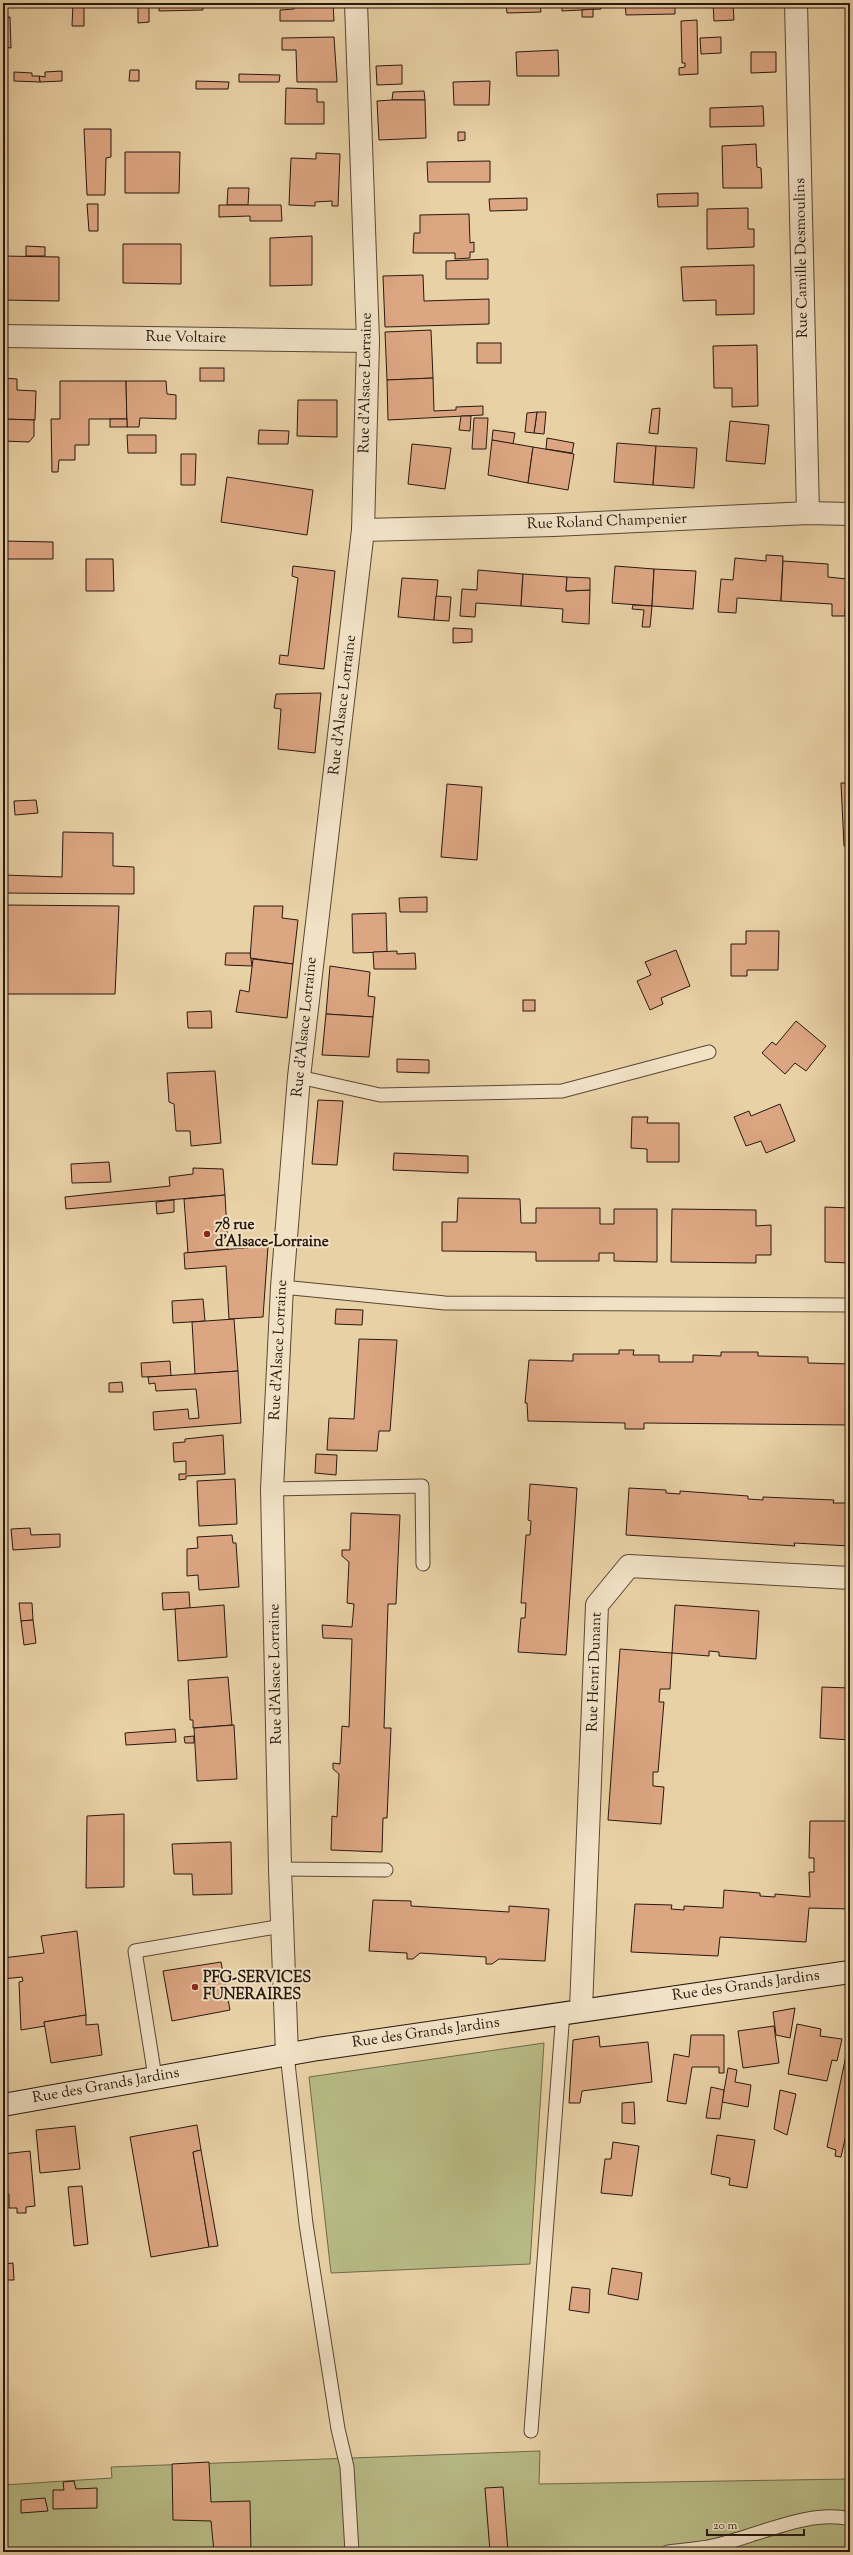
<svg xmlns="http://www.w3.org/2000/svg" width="853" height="2555" font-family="'Sorts Mill Goudy',serif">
<rect width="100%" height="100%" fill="#e9d1a6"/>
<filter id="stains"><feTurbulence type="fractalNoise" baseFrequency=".005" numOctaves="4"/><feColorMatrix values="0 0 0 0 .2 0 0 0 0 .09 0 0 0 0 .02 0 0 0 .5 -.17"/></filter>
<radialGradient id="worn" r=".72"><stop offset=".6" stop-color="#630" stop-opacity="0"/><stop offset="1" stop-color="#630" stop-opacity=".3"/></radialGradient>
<g fill="#b8bb86" stroke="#706a4a">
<path d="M544,2043L530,2264L331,2273L309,2077Z"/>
<path d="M540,2451L539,2484L850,2479V2552H3V2485L112,2478L111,2467Z"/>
</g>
<g fill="#dda683" stroke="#27190f">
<path d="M73,3H84V26H72Z"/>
<path d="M159,3H203V10L159,11Z"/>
<path d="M293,3H333L334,21H280V10L294,9Z"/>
<path d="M506,3H540L541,12L507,13Z"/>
<path d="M562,3H601V9L562,11Z"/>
<path d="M625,3H675V14L626,15Z"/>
<path d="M713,3H733L734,20L714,21Z"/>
<path d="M138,4H149V22L138,23Z"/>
<path d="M593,9V17H582V10Z"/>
<path d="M848,14H850L849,84Z"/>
<path d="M3,17H10L11,48L3,47Z"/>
<path d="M697,20L698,74L679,75V68L685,67V63H682L681,21Z"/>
<path d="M334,37L337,82H297L296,50H282V38Z"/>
<path d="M721,37V53L701,54L700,38Z"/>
<path d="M558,50L559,76H517L516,52Z"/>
<path d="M751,52H776V72L751,73Z"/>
<path d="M402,65V84L377,85L376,66Z"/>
<path d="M130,70H139V81H129Z"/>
<path d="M62,71V81L40,82L39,76L45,77V72Z"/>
<path d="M14,72L32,73V76H39L40,82L14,81Z"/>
<path d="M239,74L280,75L279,82H239Z"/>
<path d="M196,81L229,82L228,89H196Z"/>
<path d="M490,81L489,105H454L453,82Z"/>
<path d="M286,88L317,89V102H324V124H285Z"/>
<path d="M424,91L425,100H392L393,92Z"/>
<path d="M392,100H425L426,138L379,140L377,101Z"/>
<path d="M763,106L764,126L710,127V108Z"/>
<path d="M84,129H111V157L106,158L105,195H87Z"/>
<path d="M458,132H465V140L458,141Z"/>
<path d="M756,144L757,167L761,168L762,188H723L722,146Z"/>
<path d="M125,152H180L179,193H125Z"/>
<path d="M316,153L340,154L338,206H332V201L315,202V206L289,205L291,158L316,159Z"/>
<path d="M490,161V182H428L427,162Z"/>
<path d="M228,188H249L248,205H227Z"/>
<path d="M846,192H850V233H847Z"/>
<path d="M698,193V206L658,207L657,194Z"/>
<path d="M527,198V210L490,211L489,199Z"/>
<path d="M87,204H98V231H89Z"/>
<path d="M219,205H281L282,221H250V216L219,217Z"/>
<path d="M748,208V229H754V247L707,249V209Z"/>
<path d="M469,214L470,243L474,242V252H470V258L455,259V253H413L414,233H420V215Z"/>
<path d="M312,236V285L270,286V238Z"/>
<path d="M123,244H181V284L123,283Z"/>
<path d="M26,246L45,247V256H26Z"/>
<path d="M3,256L59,257V301L3,300Z"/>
<path d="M488,259V279H446V261Z"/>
<path d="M754,265V314L716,315V300L683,301L681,267Z"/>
<path d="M423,275L424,301L489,299V324L385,327L383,276Z"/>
<path d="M431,330L433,378L387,380L385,332Z"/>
<rect x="477" y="343" width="24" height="20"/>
<path d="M757,345L758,406L732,407V388H714L713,346Z"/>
<rect x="200" y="368" width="24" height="13"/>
<path d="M3,378L17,379V390L36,391L35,420L3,419Z"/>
<path d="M433,378L434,411L456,410V407L483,406V415L388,420L387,380Z"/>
<path d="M60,381H126L127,419H89V445H75V460H59L58,472H52L51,419H60Z"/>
<path d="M126,381H166L167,394L176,395V419L140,418L139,427H127Z"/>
<path d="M298,400H337V437L297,436Z"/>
<path d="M660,408L658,434L649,433L652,409Z"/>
<path d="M537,412H546L544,434L534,433Z"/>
<path d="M537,412L534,433L525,432L527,413Z"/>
<path d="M461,416H471L470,431L459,430Z"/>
<path d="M474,418H488L486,449H472Z"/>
<path d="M3,419L34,420V436L29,442L3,441Z"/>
<rect x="110" y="419" width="17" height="8"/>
<path d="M730,421L769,425L765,464L726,461Z"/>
<path d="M259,430L289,431L288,444H258Z"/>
<path d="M493,430L515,433L513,444L492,440Z"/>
<path d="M127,435H156V453H128Z"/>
<path d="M547,438L574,443L572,453L546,449Z"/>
<path d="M492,440L533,447L528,483L488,475Z"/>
<path d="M617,443L656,446L653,485L614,482Z"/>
<path d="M412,444L451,448L445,489L408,484Z"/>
<path d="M656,446L697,448L694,488L653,485Z"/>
<path d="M533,447L574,454L568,490L528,483Z"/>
<path d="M181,454H196L195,485H181Z"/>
<path d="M227,477L313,490L307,535L221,522Z"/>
<path d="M3,541L53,542V559H3Z"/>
<path d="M766,555L783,556L781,601L737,598L736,613L718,612L721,579L733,580L735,558L766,561Z"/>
<path d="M86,559H113L114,591H86Z"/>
<path d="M783,561L828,564V577L847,579L845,616H832V604L781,601Z"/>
<path d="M293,566L335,571L324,669L279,664L280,655L288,656L298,578L292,576Z"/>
<path d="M615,566L654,569L652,606L612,603Z"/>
<path d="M654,569L696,571L693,609L652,606Z"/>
<path d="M478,570L523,574L521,606L476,603L475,617L460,616L462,589L477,590Z"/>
<path d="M523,574L567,577L566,591L590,590L589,624L562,622L563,609L521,606Z"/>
<path d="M567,577L590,578V590L566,591Z"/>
<path d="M402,578L438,580L434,620L398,617Z"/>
<path d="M847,579H850V614H845Z"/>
<path d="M436,596L451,597L449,621L434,620Z"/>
<path d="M633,605L652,606L650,627H642L644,610L632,609Z"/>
<path d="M453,628L472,629V642L453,643Z"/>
<path d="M321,693L315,753L278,749L281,709L274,708L276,694Z"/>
<path d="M841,783H850V846H844Z"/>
<path d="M447,784L482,787L477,860L441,857Z"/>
<path d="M36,800L38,813L15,815L14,801Z"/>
<path d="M63,832L113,833V866L134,867V894L3,893V875L62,877Z"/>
<path d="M427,897V912H400L399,898Z"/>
<path d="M3,905L119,906L115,994H3Z"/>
<path d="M254,906H283L282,918L298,920L293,964L250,958Z"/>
<path d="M386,913L387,952L353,953L352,914Z"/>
<path d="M746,931H779L778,970H747V976H731V944H746Z"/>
<path d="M676,950L690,986L661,998L663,1004L650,1010L637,981L651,975L645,962Z"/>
<path d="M397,951V954L415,953L416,969H374L373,952Z"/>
<path d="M226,953H250L252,966L225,965Z"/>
<path d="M253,959L293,964L287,1018L236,1012L240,990L249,992Z"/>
<path d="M330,966L370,972L368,996L375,997L373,1017L326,1014Z"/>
<rect x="523" y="1000" width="12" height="11"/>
<path d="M211,1011L212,1028H188L187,1012Z"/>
<path d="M326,1014L373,1017L369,1057L322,1055Z"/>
<path d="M796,1021L826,1046L806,1071L795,1063L785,1074L762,1053L772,1042L776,1045Z"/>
<path d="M397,1059L429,1060V1073L397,1072Z"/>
<path d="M215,1071L221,1143L191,1146L190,1131H176L174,1104L169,1102L167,1073Z"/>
<path d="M318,1100L343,1101L337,1165L312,1164Z"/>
<path d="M780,1104L795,1141L766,1153L761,1141L746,1146L734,1117L749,1111L751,1116Z"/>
<path d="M632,1117H648L647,1123H679V1162H647V1149L631,1148Z"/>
<path d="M394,1153L468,1156V1173L393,1170Z"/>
<path d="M109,1162L111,1182L72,1183L71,1164Z"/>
<path d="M193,1168L223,1169L225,1195L66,1209L65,1197L170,1186L169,1177L193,1174Z"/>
<path d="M225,1195L228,1249L188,1253L184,1199Z"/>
<path d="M458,1198L520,1199L521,1223H536V1208H600V1224H614V1209H657V1262L614,1261V1253H599V1261H536V1252L442,1251V1222H457Z"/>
<path d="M174,1200V1212L157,1214L156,1202Z"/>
<path d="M825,1207L850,1208V1263L825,1262Z"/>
<path d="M672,1209L756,1210V1226L771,1225V1255H756V1263L671,1262Z"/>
<path d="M268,1246L263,1317L229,1319L226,1266L185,1269L184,1253Z"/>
<path d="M203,1299L205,1321L173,1323L172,1301Z"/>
<path d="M336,1309L363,1310L362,1325L335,1324Z"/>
<path d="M234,1319L238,1371L195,1374L192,1322Z"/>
<path d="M359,1339L397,1340L390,1431H379L377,1451L327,1450L329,1418L354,1419Z"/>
<path d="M619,1350H634L633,1355H659V1362H693V1355L721,1356V1352H758V1356L808,1357V1363L850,1364V1425L644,1423V1429H625V1423L528,1421L527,1403H525L529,1360L573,1361V1354H619Z"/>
<path d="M170,1361L171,1376L142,1377L141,1363Z"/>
<path d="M238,1371L241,1423L154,1430L153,1412L188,1409L189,1419L199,1418L196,1389L156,1391L155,1383L149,1384L148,1377Z"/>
<path d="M122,1382L123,1392H109V1383Z"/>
<path d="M223,1435L225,1474L186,1476V1479L179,1480V1474H186V1461L174,1462L173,1443L185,1442V1439Z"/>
<path d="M316,1454L337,1455L336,1475L315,1473Z"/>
<path d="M235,1479L237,1524L199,1526L197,1481Z"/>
<path d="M530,1484L577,1488L566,1655L518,1652L521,1618H525L526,1603H521L526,1535H530L531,1521L528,1520Z"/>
<path d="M629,1488L666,1490V1493L680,1494V1491L748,1496V1499L763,1500V1497L834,1500L833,1503H846L850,1500V1546L794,1543L795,1546L626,1535Z"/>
<path d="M351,1513L400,1515L396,1604H388L384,1728H391L387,1818H383L382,1852L331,1850L332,1816L337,1817L339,1774L333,1769V1763L340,1764L342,1726L349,1727L352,1639L323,1638L322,1625L352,1627L354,1604L347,1603L349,1562L342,1556V1550H350Z"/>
<path d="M30,1528L31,1535L60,1534V1547L13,1550L11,1529Z"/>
<path d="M232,1535L233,1543H236L239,1587L199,1590L198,1575L187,1576V1549L198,1548L197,1537Z"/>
<path d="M189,1592L190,1608L163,1610L162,1593Z"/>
<path d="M19,1603H32L33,1620L21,1621Z"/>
<path d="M224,1605L227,1657L178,1661L175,1609Z"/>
<path d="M675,1605L759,1611L756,1659L719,1656V1652L709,1651V1656L672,1653Z"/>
<path d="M33,1620L36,1643L24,1645L21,1621Z"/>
<path d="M620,1649L672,1653L670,1689H660L659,1702H664L658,1772H653V1786L664,1787L661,1824L608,1820Z"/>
<path d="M228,1677L232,1725L193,1728V1720H190L188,1680Z"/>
<path d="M822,1687L850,1688V1740L820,1738Z"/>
<path d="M234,1725L237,1779L197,1781L194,1728Z"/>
<path d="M175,1729L176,1742L126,1745L125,1733Z"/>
<path d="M194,1736V1743H185L184,1737Z"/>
<path d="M124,1814V1887L86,1888L87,1816Z"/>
<path d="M810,1821H850V1909L809,1908L806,1942L720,1937L718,1956L631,1952L635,1904L672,1905L671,1909L684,1910V1906L723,1908L724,1890L760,1893V1896L775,1897V1894L810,1897L809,1872H814V1858H809Z"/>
<path d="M231,1842L232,1894L193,1895L192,1874H174L172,1844Z"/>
<path d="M373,1900L411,1901V1906L509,1912V1906L549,1909L545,1961L499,1959L492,1964H486V1957L420,1953L413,1959H407V1953L369,1951Z"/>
<path d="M77,1931L86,2015L44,2022L45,2026L21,2030L19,1982L23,1981L22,1977L3,1979V1958L44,1953L41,1936Z"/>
<path d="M221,1962L230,2010L172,2021L163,1971Z"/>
<path d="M795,2008L790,2038L776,2035L773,2012Z"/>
<path d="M86,2015V2025L98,2024L102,2055L51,2063L44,2022Z"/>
<path d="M797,2024L821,2029L820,2036L842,2039L837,2061L832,2060L827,2081L788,2074Z"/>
<path d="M774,2026L779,2063L743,2068L738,2031Z"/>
<path d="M691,2035H724V2073H719V2067H692L686,2104L667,2101L674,2054L689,2057Z"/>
<path d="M599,2036L600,2047L648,2042L652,2082L582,2091L580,2103H569L573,2040Z"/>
<path d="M850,2036V2116L841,2157L835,2156L836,2150L827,2147Z"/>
<path d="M728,2068L737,2070L735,2082L751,2085L748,2107L722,2102Z"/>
<path d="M711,2087L724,2090L720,2119L706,2118Z"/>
<path d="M780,2090L796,2094L787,2135L774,2129Z"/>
<path d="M634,2102L635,2124L622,2123V2103Z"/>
<path d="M197,2125L201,2150L193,2152L209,2247L151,2257L130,2137Z"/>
<path d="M75,2126L80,2169L40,2173L36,2130Z"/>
<path d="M717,2135L755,2140L747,2188L729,2185L730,2178L711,2174Z"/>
<path d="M613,2142L639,2146L632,2196L601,2193L605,2159H611Z"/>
<path d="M201,2150L218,2246L209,2247L193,2152Z"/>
<path d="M30,2151L35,2206L26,2207V2213H17V2208H9V2194L3,2195V2154Z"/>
<path d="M82,2186L88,2244L74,2246L68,2187Z"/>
<path d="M13,2263L14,2280H3V2264Z"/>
<path d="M612,2268L642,2273L638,2300L608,2294Z"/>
<path d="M572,2287L590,2289L589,2313L569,2310Z"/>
<path d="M209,2462L211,2502L250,2501L251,2552H214L211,2521L173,2520L172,2464Z"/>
<path d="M74,2481L76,2489L97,2488V2508L53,2509V2490H64L63,2482Z"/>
<path d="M503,2487L508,2552H490L485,2488Z"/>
<path d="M45,2498L48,2511L21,2513V2500Z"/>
</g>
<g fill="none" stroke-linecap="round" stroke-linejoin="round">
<defs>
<g id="lane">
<path d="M299,1077L380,1095L562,1091L709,1052"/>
<path d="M282,1287L445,1303L850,1305"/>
<path d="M272,1489L422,1486L423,1564"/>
<path d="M280,1869L386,1870"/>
<path d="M287,2054L306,2224L338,2429L347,2467L352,2552"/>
<path d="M155,2077L135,1951L282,1926"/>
<path d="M531,2431L563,2012"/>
<path d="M668,2552C684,2550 701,2549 717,2545C757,2536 809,2509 850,2519"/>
</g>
<g id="street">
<path d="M796,3L808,513"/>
<path d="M3,336L368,341"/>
<path d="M363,530L554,525L808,513L850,514"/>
<path d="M581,2009L597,1605L629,1566L850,1578"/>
<path d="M287,2054L280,1869L272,1489L282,1287L299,1077L363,530L368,341L356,3"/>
</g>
<path id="secondary" d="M3,2105L318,2049L850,1972"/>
</defs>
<use href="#lane" stroke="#584735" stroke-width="15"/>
<use href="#street" stroke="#584735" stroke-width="24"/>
<use href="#secondary" stroke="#27190f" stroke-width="24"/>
<use href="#lane" stroke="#f1e1c5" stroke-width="13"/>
<use href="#street" stroke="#f1e1c5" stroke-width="22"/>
<use href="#secondary" stroke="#f1e1c5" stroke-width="22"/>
</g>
<g fill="#8f2418" stroke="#f1e1c5" stroke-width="1.5">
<circle cx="207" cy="1234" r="4"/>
<circle cx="195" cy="1987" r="4"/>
</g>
<g text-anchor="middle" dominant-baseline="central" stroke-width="4" stroke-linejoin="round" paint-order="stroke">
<g font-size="15" fill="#27190f" stroke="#f1e1c5">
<text transform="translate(802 258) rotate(-91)">Rue Camille Desmoulins</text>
<text transform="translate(186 338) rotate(1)">Rue Voltaire</text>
<text transform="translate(366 383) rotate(-89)">Rue d'Alsace Lorraine</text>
<text transform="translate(607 522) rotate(-2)">Rue Roland Champenier</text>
<text transform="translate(343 705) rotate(-83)">Rue d'Alsace Lorraine</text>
<text transform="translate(305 1027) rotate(-84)">Rue d'Alsace Lorraine</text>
<text transform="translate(279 1350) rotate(-87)">Rue d'Alsace Lorraine</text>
<text transform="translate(595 1672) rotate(-88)">Rue Henri Dunant</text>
<text transform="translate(276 1674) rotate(-91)">Rue d'Alsace Lorraine</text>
<text transform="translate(746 1986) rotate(-8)">Rue des Grands Jardins</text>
<text transform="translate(426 2033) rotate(-8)">Rue des Grands Jardins</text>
<text transform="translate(106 2086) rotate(-10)">Rue des Grands Jardins</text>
</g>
<g font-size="15" font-weight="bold" fill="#27190f" stroke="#f1e1c5" text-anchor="start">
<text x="215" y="1225">78 rue<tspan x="215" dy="17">d'Alsace-Lorraine</tspan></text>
<text x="203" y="1978">PFG-SERVICES<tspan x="203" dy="17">FUNERAIRES</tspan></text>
</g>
</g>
<rect width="853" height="2555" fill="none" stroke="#e9d1a6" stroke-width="16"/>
<rect x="4" y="4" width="845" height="2547" fill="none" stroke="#27190f" stroke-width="2"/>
<rect x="8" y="8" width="837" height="2539" fill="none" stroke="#27190f"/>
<path d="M707 2529v6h97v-6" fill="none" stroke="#27190f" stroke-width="2"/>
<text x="713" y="2529" font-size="12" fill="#27190f" stroke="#f1e1c5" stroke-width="3" paint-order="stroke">20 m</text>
<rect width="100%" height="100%" filter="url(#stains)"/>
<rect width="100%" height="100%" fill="url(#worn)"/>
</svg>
